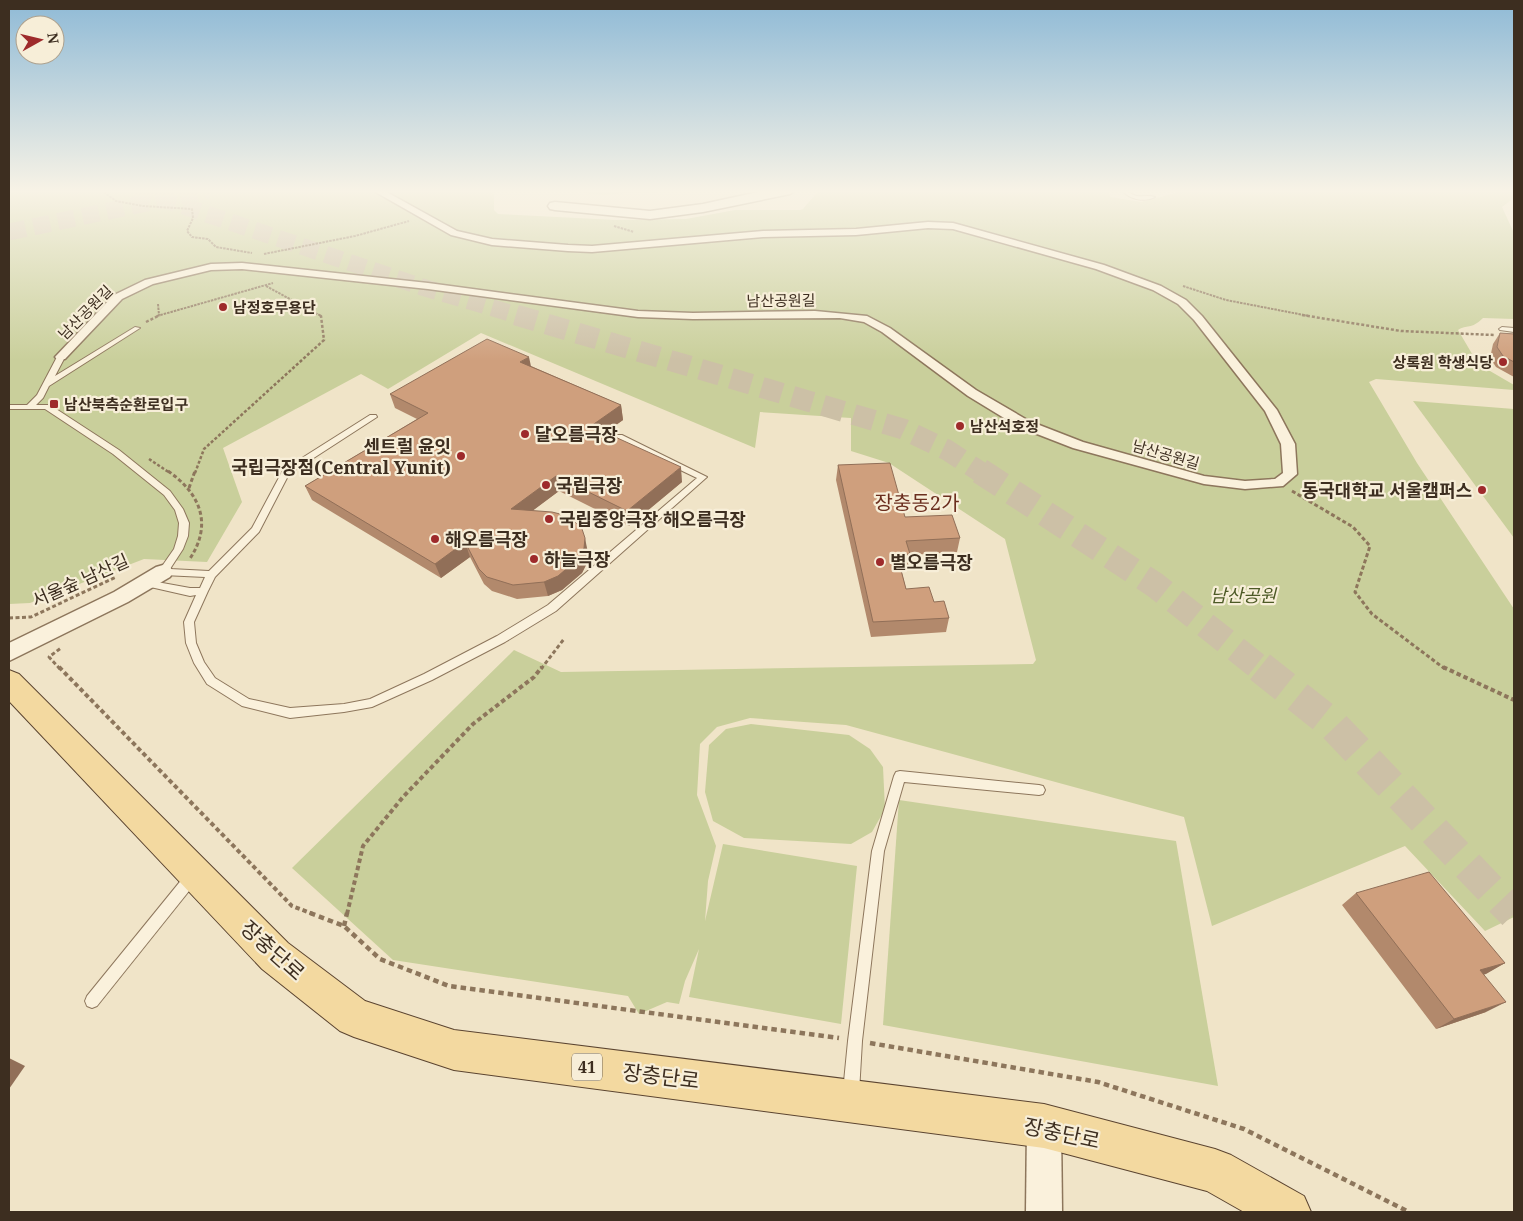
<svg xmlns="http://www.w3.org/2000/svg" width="1523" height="1221" font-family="'Noto Serif','Noto Sans KR',serif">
<rect width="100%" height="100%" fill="#f0e4c8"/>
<g fill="#c9cf9b">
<path d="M9,190H492L494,194V210L498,214L616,220L686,219L735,210H800L803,209L819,190H1107L1111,197L1141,202L1187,190H1514V198L1502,207L1514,233V319L1483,318C1471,330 1467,324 1458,330L1478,364L1514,385V390L1376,379L1369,382L1417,463L1514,609V917L1485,931L1405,846L1212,926L1184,817L846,725L750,718L717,727L700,744L697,795L716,846L708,881L705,921L723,844L857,866L841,1024L689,997L699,949L685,981L679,1004L667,1002L639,1014L628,996L393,960L292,868L514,650L561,672L1033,664L1036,660L1005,539L889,463L851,451V418L760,412L755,448L481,333L388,389L361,374L223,448L242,502L207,562L144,559L30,603L9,604Z"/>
<path d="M587,190H720L713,192L626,193L604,195L583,193Z"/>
<path d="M1413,401L1514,409V538Z"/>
<path d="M751,724L849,735L870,749L883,767L885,809L872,832L851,844L744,838L713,821L705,792L709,745L726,729Z"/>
<path d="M899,800L1176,841L1218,1086L883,1025Z"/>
</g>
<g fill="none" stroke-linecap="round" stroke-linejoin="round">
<path stroke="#ccc0a6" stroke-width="17" stroke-dasharray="17 8" stroke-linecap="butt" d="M136,190L422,287L520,316"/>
<path stroke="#ccc0a6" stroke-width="21" stroke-dasharray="21 11" stroke-linecap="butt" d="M516,315L903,429L947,450L982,473"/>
<path stroke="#ccc0a6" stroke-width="26" stroke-dasharray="26 13" stroke-linecap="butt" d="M980,471L1155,585L1261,669"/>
<path stroke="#ccc0a6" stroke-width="32" stroke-dasharray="32 16" stroke-linecap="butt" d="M1260,667L1332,724L1514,914"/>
<path stroke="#ccc0a6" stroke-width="17" stroke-dasharray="17 8" stroke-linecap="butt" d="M9,232L208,190"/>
<defs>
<g id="service">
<path d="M1121,190C1128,190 1131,195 1137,196C1143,197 1149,195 1155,197C1143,203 1130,199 1121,190Z"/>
<path d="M135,327L140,328L49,386L43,398L36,405H50L119,450L170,491L183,509L189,523L188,536L183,549L170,569L209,571L252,528L283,470L370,415H376L377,417L289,474L259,532L215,577L208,591L194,622L196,643L204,662L215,678L249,699L290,708L344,704L370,699L424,674L497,636L548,605L697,478L616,439V435H622L707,477L556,611L505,642L432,680L372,707L344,712L290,718L242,706L207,684L194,663L186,643L184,622L196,595L190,596L146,586L141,583L146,580L190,588H200L205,577L163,575L158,572L174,549L178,536L179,523L175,510L164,495L113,454L45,409H9V405H27L37,395L58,355L65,357L55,376Z"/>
<path d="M1502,327L1514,328V332L1500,330L1499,329Z"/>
<path d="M900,771L1039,785L1043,786L1045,790L1043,794L1039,795L904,782L884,851L862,1041L859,1092L856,1097L851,1100L846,1097L843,1092L848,1041L872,851L894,776L896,772Z"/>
<path d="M192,871L197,873L198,877L197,881L97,1006L92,1008L87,1006L85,1001L87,996L187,873Z"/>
</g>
<path id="pedestrian" d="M372,190H383L457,231L492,239L568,245L592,246L763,231L856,229L928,222L953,223L1104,265L1161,286L1186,300L1202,316L1277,410L1295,444L1297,474L1283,486L1245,489L1204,484L1073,448L1019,427L968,396L882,332L864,322L840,318L693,319L638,317L428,289L242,269L211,270L153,284L122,299L65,359H57L55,357L114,295L145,280L211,264L242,263L428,283L638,311L693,313L815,311L867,316L890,328L976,390L1029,421L1083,442L1204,476L1245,481L1275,479L1283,473L1281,444L1265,411L1194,320L1178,304L1153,290L1096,269L953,229L928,228L856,235L763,237L592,252L568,251L492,245L451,235Z"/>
<g id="minor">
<path d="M163,565L170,567L173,572L170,577L128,602L9,661V643L114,592L156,567Z"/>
<path d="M1044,1109L1056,1114L1061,1126L1062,1212H1026L1027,1126L1032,1114Z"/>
</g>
<path id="tertiary" d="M767,190H797L790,194L703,212L650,219L555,210L550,209L548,206L550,203L555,202L650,211L703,204Z"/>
<path id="primary" d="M9,670L19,674L288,943L365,1001L454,1030L1044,1104L1215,1149L1231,1155L1304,1196L1311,1212H1244L1207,1191L1044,1148L454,1070L354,1037L340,1031L262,969L9,701Z"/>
</defs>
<use href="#service" stroke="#8d765c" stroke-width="2"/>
<use href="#pedestrian" stroke="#8d765c" stroke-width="3"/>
<use href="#minor" stroke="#8d765c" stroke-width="3"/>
<use href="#tertiary" stroke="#8d765c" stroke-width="3"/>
<use href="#primary" stroke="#5b4430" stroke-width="2"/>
<g stroke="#8d765c" stroke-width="2" stroke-dasharray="2.5 1" stroke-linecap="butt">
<path d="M101,190L116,201L143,206L192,209L193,218L187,231L192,237L208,239L216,247L252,253"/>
<path d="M614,226L634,232"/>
<path d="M264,254L355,236L409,221"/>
<path d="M266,286L321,316"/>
<path d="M1183,286L1226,300L1309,316"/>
<path d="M158,304L159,315"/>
<path d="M157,316L273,283"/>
</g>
<g stroke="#8d765c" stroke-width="2.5" stroke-dasharray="3 2" stroke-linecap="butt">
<path d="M1302,315L1401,331L1494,335"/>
<path d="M146,322L160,315"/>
<path d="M149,459L170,473"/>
<path d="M195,473L204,449L324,340L321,316L319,315"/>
</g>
<g stroke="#8d765c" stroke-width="3" stroke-dasharray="4 2.5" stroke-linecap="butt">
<path d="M168,471C201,494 213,525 189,560"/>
<path d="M189,488L195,471"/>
<path d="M1292,491L1353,527L1370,546L1355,592L1372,614L1445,669"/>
<path d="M9,618L31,617L116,577"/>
<path d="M60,669L49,657L61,648"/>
<path d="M541,669L564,639"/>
</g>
<g stroke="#8d765c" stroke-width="4" stroke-dasharray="4.5 3" stroke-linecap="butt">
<path d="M59,667L292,906L313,914"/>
<path d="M1443,667L1514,700"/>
<path d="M347,914L363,846L403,797L473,724L534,677L542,667"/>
</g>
<g stroke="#8d765c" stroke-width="4.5" stroke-dasharray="5.5 4" stroke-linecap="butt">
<path d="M310,913L344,926L380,959L449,986L839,1038"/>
<path d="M344,926L347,913"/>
<path d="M870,1043L1098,1082L1244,1129L1409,1212"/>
</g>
<use href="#service" fill="#faf1dc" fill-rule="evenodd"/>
<use href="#pedestrian" fill="#faf1dc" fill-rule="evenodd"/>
<use href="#minor" fill="#faf1dc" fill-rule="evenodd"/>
<use href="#tertiary" fill="#faf1dc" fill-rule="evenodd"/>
<use href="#primary" fill="#f3d9a0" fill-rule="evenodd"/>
</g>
<g fill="#b2896c">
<path d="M1500,333L1514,334V377L1496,367L1490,358L1493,344Z"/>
<path d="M531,366L621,405L623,420L605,433L682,482L629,526L559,491L533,510L588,553L587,563L582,573L562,590L548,596L517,599L492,591L484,584L470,557L441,578L312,500L305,486L417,419L395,408L390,394Z"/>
<path d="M838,465L905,517L960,538L957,552L910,555L908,569H901L906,589L934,602L949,618L946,632L871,637L836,480Z"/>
<path d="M1356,893L1505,963L1483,975L1486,1012L1436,1029L1342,905Z"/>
</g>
<g fill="#916f58">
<path d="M529,357L532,371L520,362Z"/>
<path d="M621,405L623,420L593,441L591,426Z"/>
<path d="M681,467L682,482L629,526L627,511Z"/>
<path d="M556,476L559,491L515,524L511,509Z"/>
<path d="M585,538L588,553L587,563L582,573L562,590L548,596L544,582Z"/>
<path d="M465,542L470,557L441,578L435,564Z"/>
<path d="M1505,963L1486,974L1462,981L1480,970Z"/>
<path d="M1506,1002L1486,1012L1436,1029L1454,1019Z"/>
<path d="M9,1058L25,1066L9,1089Z"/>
</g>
<g fill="#cf9f7d" stroke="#916f58">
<path d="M1500,333L1514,334V362L1503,356L1497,347Z"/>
<path d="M487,339L529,357L520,362L621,405L591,426L681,467L627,511L556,476L511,509L552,512L564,515L574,521L582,529L585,538L584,548L579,558L558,576L544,582L513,585L487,577L479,569L465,542L435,564L305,486L428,413L390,394Z"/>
<path d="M890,463L905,517L952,515L960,538L906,541L910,554L897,555L906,589L929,587L934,602L944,601L949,618L873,622L838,465Z"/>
<path d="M1429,872L1505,963L1480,970L1506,1002L1454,1019L1356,893Z"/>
</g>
<linearGradient id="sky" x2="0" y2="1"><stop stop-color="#8fbad6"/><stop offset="0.53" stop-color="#f8f3e6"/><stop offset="1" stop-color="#f8f3e6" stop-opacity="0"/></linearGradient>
<rect width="1523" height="361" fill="url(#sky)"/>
<g fill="#9e2a2b" stroke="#f7eed8" stroke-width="2">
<circle cx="223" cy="307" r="5"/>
<circle cx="1503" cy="362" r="5"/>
<rect x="49" y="399" width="10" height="10" rx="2.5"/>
<circle cx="960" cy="426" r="5"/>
<circle cx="525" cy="434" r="5"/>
<circle cx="461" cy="456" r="5"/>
<circle cx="546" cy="485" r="5"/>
<circle cx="1482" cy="490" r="5"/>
<circle cx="549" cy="519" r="5"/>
<circle cx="435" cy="539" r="5"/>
<circle cx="534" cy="559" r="5"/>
<circle cx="880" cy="562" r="5"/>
</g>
<g text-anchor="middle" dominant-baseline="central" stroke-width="4.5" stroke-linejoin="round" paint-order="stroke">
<g font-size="15" fill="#3d2e20" stroke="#f7eed8">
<text transform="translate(781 300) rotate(-1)">남산공원길</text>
<text transform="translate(85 312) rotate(-45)">남산공원길</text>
<text transform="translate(1166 454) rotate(16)">남산공원길</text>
</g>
<g font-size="15" font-weight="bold" fill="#3d2e20" stroke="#f7eed8" text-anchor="start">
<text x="233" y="307">남정호무용단</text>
<text x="1493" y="362" text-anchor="end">상록원 학생식당</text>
<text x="64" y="404">남산북측순환로입구</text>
<text x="970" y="426">남산석호정</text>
</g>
<rect fill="#f7eed8" stroke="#756857" stroke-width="1" x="572" y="1053.5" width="30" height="27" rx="4"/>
<g font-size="16" font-weight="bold" fill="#3d2e20">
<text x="587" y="1067">41</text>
</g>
<g font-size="18" font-weight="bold" fill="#3d2e20" stroke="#f7eed8" text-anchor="start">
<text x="535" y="434">달오름극장</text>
<text x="451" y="446" text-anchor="end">센트럴 윤잇<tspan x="451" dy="21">국립극장점(Central Yunit)</tspan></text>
<text x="556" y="485">국립극장</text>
<text x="1472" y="490" text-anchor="end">동국대학교 서울캠퍼스</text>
<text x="559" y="519">국립중앙극장 해오름극장</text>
<text x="445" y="539">해오름극장</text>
<text x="544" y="559">하늘극장</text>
<text x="890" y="562">별오름극장</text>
</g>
<g font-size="18" fill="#3d2e20" stroke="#f7eed8">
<text transform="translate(80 580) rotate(-24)">서울숲 남산길</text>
</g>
<g font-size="18" font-style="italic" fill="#4d5a26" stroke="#f7eed8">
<text x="1243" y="595">남산공원</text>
</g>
<g font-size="20" fill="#6b2e1e" stroke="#f7eed8">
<text x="917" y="502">장충동2가</text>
</g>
<g font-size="21" fill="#3d2e20" stroke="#f7eed8">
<text transform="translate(273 950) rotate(42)">장충단로</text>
<text transform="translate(661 1076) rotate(7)">장충단로</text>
<text transform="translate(1062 1133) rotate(12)">장충단로</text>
</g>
</g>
<rect width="1523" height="1221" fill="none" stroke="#3d2e20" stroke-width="20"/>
<g transform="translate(40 40) rotate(82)"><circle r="24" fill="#f7eed8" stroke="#ada18e"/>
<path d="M0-4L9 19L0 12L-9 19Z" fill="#9e2a2b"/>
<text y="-8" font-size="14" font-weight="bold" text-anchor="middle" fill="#3d2e20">N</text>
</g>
</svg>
